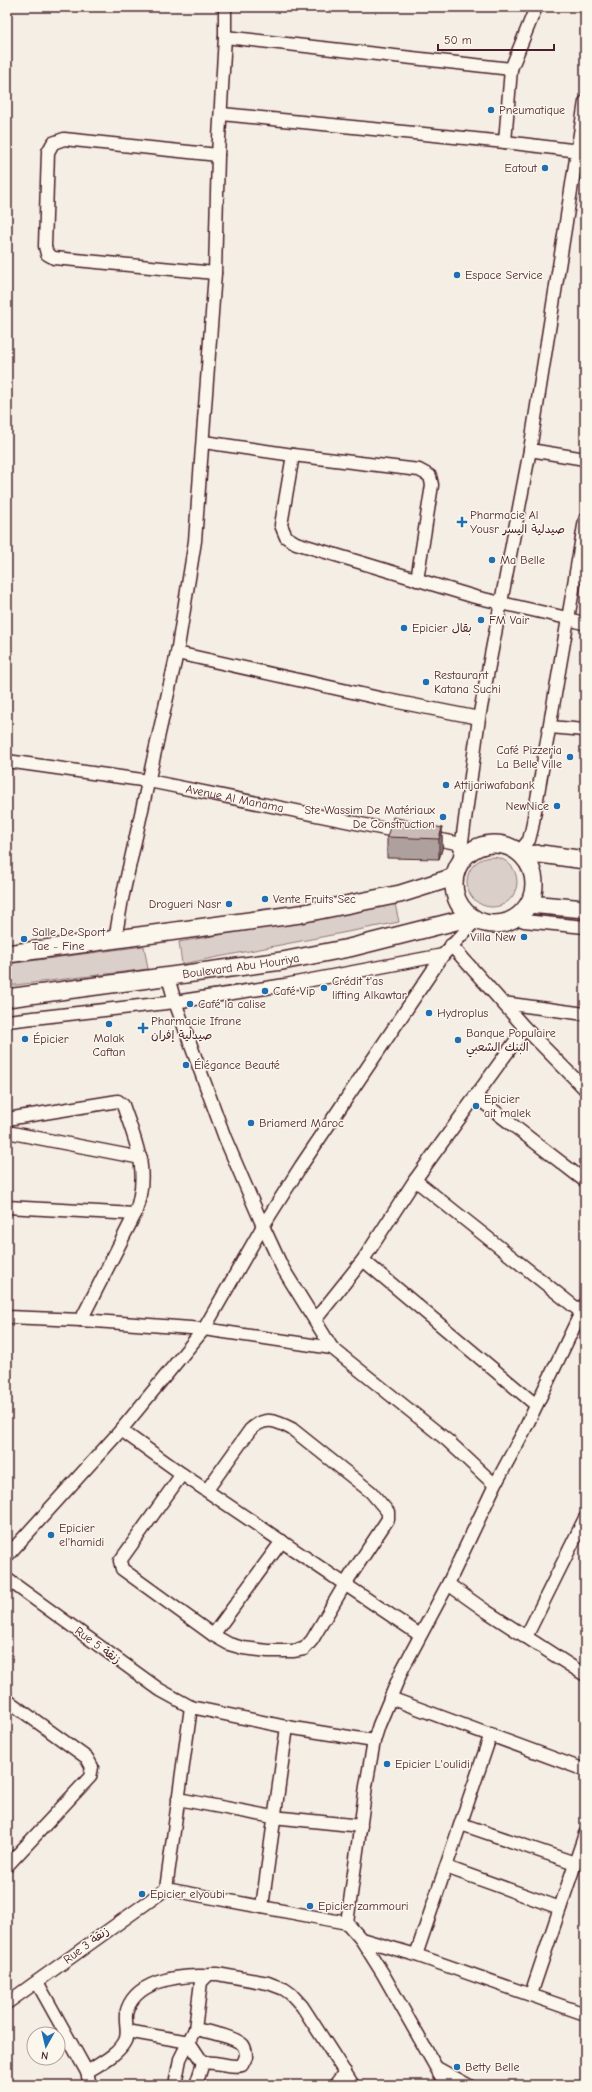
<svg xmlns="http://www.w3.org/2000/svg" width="592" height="2092" font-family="'Comic Neue','Playpen Sans Arabic',sans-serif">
<rect width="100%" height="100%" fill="#f4eee4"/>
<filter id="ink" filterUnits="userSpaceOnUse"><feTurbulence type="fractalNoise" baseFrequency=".025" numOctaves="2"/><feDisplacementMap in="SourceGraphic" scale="8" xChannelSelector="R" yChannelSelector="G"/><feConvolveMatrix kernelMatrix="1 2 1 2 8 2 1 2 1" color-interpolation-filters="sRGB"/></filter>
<g filter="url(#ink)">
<g fill="#dbd0c9" stroke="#92787a">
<circle cx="492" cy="882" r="25"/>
<path d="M395,904L399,922L182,964L179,942Z"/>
<path d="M144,946L148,969L7,986V964Z"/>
</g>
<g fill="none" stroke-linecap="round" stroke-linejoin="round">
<defs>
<g id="street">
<path d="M511,69L536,7"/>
<path d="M222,114L505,142L511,69L225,37"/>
<path d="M505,142L579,151"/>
<path d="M215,273L54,258L47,254L45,246L48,152L53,143L64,139L218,155"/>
<path d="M204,442L293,455L419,470L430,476L432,485L417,580"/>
<path d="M530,450L585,459"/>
<path d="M293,455L281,525L286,537L296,543L475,597L567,618L585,624"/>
<path d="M177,653L388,700L479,718"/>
<path d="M550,727L585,730"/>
<path id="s1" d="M7,761L149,781L405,833"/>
<path d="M427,837L461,844"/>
<path d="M519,852L529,840L532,828L585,520"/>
<path d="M459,863L479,718L530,450L585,102"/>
<path d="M516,918L524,921L585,927"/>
<path d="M115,940L122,899L177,653L195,541L215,273L218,155L225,37V7"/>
<path d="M451,945L525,1028L585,1089"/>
<path d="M168,977L175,1002L225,1138L263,1226L282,1267L332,1348"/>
<path d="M503,1003L585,1014"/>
<path d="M7,1021L175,1002L285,985L443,955"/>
<path d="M475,1096L585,1181"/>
<path d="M7,1119L118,1101L123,1105C137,1146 150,1171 135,1214L81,1320"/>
<path d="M7,1132L141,1158"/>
<path d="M415,1180L581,1312"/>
<path d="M7,1207L135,1214"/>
<path d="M363,1260L536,1405"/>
<path d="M7,1317L81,1320L204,1329L332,1348L448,1441L495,1485"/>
<path d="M315,1320L363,1260L415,1180L525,1028"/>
<path d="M121,1430L182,1474L420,1635"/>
<path d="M182,1474L120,1561L122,1569L213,1635L229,1644L243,1648L268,1651H293L304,1649L312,1640L345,1584L388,1519V1512L371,1492L292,1429C275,1420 265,1416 250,1430L207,1490"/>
<path d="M7,1556L121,1430L204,1329L263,1226L301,1166L443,955L476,920"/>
<path d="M7,1579L160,1690L191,1707L287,1727L374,1741"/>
<path d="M448,1584L486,1611L585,1675"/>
<path d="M213,1635L282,1541"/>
<path d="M526,1637L585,1518"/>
<path d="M390,1698L585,1770"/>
<path d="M7,1700L87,1758L92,1767L90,1777L7,1866"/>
<path d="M178,1799L273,1817L361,1826"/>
<path d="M461,1824L575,1863"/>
<path d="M446,1867L560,1908"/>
<path d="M166,1889L347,1923L361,1939L383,1974L446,2085"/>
<path d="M166,1889L191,1707"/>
<path d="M262,1907L287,1727"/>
<path d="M347,1923L366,1786L374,1741L379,1725L402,1670L448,1584L495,1485L524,1431L585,1304"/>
<path d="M361,1939L416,1955L585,2014"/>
<path d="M416,1955L491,1734"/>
<path d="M37,1982L87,2072L90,2085"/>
<path d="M531,1994L585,1834"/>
<path d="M7,2003L166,1889"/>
<path d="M195,2029C207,2032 234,2036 243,2045C245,2048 246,2053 246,2057L242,2065C229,2069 216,2060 203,2063L196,2085"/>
<path d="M127,2031L189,2042L203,2063"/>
<path d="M437,2068L468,2085"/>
<path d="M87,2072C99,2064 118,2055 125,2041C129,2033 125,2023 126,2014C133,1981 177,1975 205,1976"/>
<path d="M175,2085L180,2059L195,2029L201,1982L209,1974H217L268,1983L284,1989L291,1994L302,2006L353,2085"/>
<path d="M335,2085L345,2072"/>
</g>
<g id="secondary">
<circle cx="494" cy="884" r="40"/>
<path d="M523,855L541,854L585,860"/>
<path d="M529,904L585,909"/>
<path d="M7,954L300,914L400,894L454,877"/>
<path id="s2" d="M7,998L282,961L349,948L472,917"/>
</g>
</defs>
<use href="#street" stroke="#4a1f2b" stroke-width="15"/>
<use href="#secondary" stroke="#4a1f2b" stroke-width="20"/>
<use href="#street" stroke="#fbf7ec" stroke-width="12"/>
<use href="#secondary" stroke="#fbf7ec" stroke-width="17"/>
</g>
<path fill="#aea19d" stroke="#4a1f2b" d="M442,828V849L439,859L387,858V837Z"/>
<path fill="#8d837f" stroke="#4a1f2b" d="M442,828V849L439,859V839Z"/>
<path fill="#cabbb6" stroke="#4a1f2b" d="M393,817L442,828L439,839L387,837Z"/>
</g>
<g fill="#1f6fb2" stroke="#fbf7ec" stroke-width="1.5">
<circle cx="491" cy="110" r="4"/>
<circle cx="545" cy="168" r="4"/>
<circle cx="457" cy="275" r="4"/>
<path d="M460 516h4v4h4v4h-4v4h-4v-4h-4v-4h4z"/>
<circle cx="492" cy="560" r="4"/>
<circle cx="481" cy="620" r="4"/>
<circle cx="404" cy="628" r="4"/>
<circle cx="426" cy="682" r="4"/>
<circle cx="570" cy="757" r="4"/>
<circle cx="446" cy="785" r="4"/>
<circle cx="557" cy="806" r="4"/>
<circle cx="443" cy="817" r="4"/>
<circle cx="265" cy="899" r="4"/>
<circle cx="229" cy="904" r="4"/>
<circle cx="524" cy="937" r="4"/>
<circle cx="24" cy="939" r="4"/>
<circle cx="324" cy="988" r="4"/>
<circle cx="265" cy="991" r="4"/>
<circle cx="190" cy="1004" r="4"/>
<circle cx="429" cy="1013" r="4"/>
<circle cx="109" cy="1024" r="4"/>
<path d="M141 1022h4v4h4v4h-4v4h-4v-4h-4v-4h4z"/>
<circle cx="25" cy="1039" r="4"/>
<circle cx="458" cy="1040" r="4"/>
<circle cx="186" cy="1065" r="4"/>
<circle cx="476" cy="1106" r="4"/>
<circle cx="251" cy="1123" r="4"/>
<circle cx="51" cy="1535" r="4"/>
<circle cx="387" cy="1764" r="4"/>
<circle cx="142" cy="1894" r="4"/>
<circle cx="310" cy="1906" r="4"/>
<circle cx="457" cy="2067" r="4"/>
</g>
<g text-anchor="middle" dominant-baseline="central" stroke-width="3" stroke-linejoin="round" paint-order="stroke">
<g font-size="12" fill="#4a1f2b" stroke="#fbf7ec" text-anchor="start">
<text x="499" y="110">Pneumatique</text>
<text x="537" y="168" text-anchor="end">Eatout</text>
<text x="465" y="275">Espace Service</text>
<text x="470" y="515">Pharmacie Al<tspan x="470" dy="14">Yousr صيدلية اليسر</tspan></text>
<text x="500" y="560">Ma Belle</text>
<text x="489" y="620">FM Vair</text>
<text x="412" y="628">Epicier بقال</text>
<text x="434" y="675">Restaurant<tspan x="434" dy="14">Katana Suchi</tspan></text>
<text x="562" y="750" text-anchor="end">Café Pizzeria<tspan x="562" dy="14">La Belle Ville</tspan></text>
<text x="454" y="785">Attijariwafabank</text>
<text x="549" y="806" text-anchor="end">NewNice</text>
<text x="435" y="810" text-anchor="end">Ste Wassim De Matériaux<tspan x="435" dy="14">De Construction</tspan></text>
<text x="273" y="899">Vente Fruits Sec</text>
<text x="221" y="904" text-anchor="end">Drogueri Nasr</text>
<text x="32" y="932">Salle De Sport<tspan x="32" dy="14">Tae - Fine</tspan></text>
<text x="516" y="937" text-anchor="end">Villa New</text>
<text x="332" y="981">Crédit t'as<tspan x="332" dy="14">lifting Alkawtar</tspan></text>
<text x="273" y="991">Café Vip</text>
<text x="198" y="1004">Café la calise</text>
<text x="437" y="1013">Hydroplus</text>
<text x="151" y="1021">Pharmacie Ifrane<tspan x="151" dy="14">صيدلية إفران</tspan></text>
<text x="466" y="1033">Banque Populaire<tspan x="466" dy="14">البنك الشعبي</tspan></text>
<text x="109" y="1038" text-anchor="middle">Malak<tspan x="109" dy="14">Caftan</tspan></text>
<text x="33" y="1039">Épicier</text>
<text x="194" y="1065">Élégance Beauté</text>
<text x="484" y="1099">Epicier<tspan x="484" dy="14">ait malek</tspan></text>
<text x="259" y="1123">Briamerd Maroc</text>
<text x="59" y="1528">Epicier<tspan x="59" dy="14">el'hamidi</tspan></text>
<text x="395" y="1764">Epicier L'oulidi</text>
<text x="150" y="1894">Epicier elyoubi</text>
<text x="318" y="1906">Epicier zammouri</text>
<text x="465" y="2067">Betty Belle</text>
</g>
<g font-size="12" fill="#4a1f2b" stroke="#fbf7ec">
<text stroke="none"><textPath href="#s1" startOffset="231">Avenue Al Manama</textPath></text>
<text stroke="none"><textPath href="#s2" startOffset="236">Boulevard Abu Houriya</textPath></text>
<text transform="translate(98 1645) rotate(36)">Rue 5 زنقة</text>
<text transform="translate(86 1945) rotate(-37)">Rue 3 زنقة</text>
</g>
</g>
<rect width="592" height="2092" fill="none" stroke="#fbf7ec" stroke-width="24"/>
<rect x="12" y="12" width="568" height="2068" fill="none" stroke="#4a1f2b" stroke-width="1.5" filter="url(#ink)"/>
<g transform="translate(46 2046) rotate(188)"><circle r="19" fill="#fbf7ec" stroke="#b4a19f"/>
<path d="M0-3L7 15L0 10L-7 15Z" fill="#1f6fb2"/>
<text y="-6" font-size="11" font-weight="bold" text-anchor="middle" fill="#4a1f2b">N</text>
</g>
<path d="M438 44v6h116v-6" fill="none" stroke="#4a1f2b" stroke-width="2"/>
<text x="444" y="44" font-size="12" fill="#4a1f2b" stroke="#fbf7ec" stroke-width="3" paint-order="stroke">50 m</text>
</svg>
